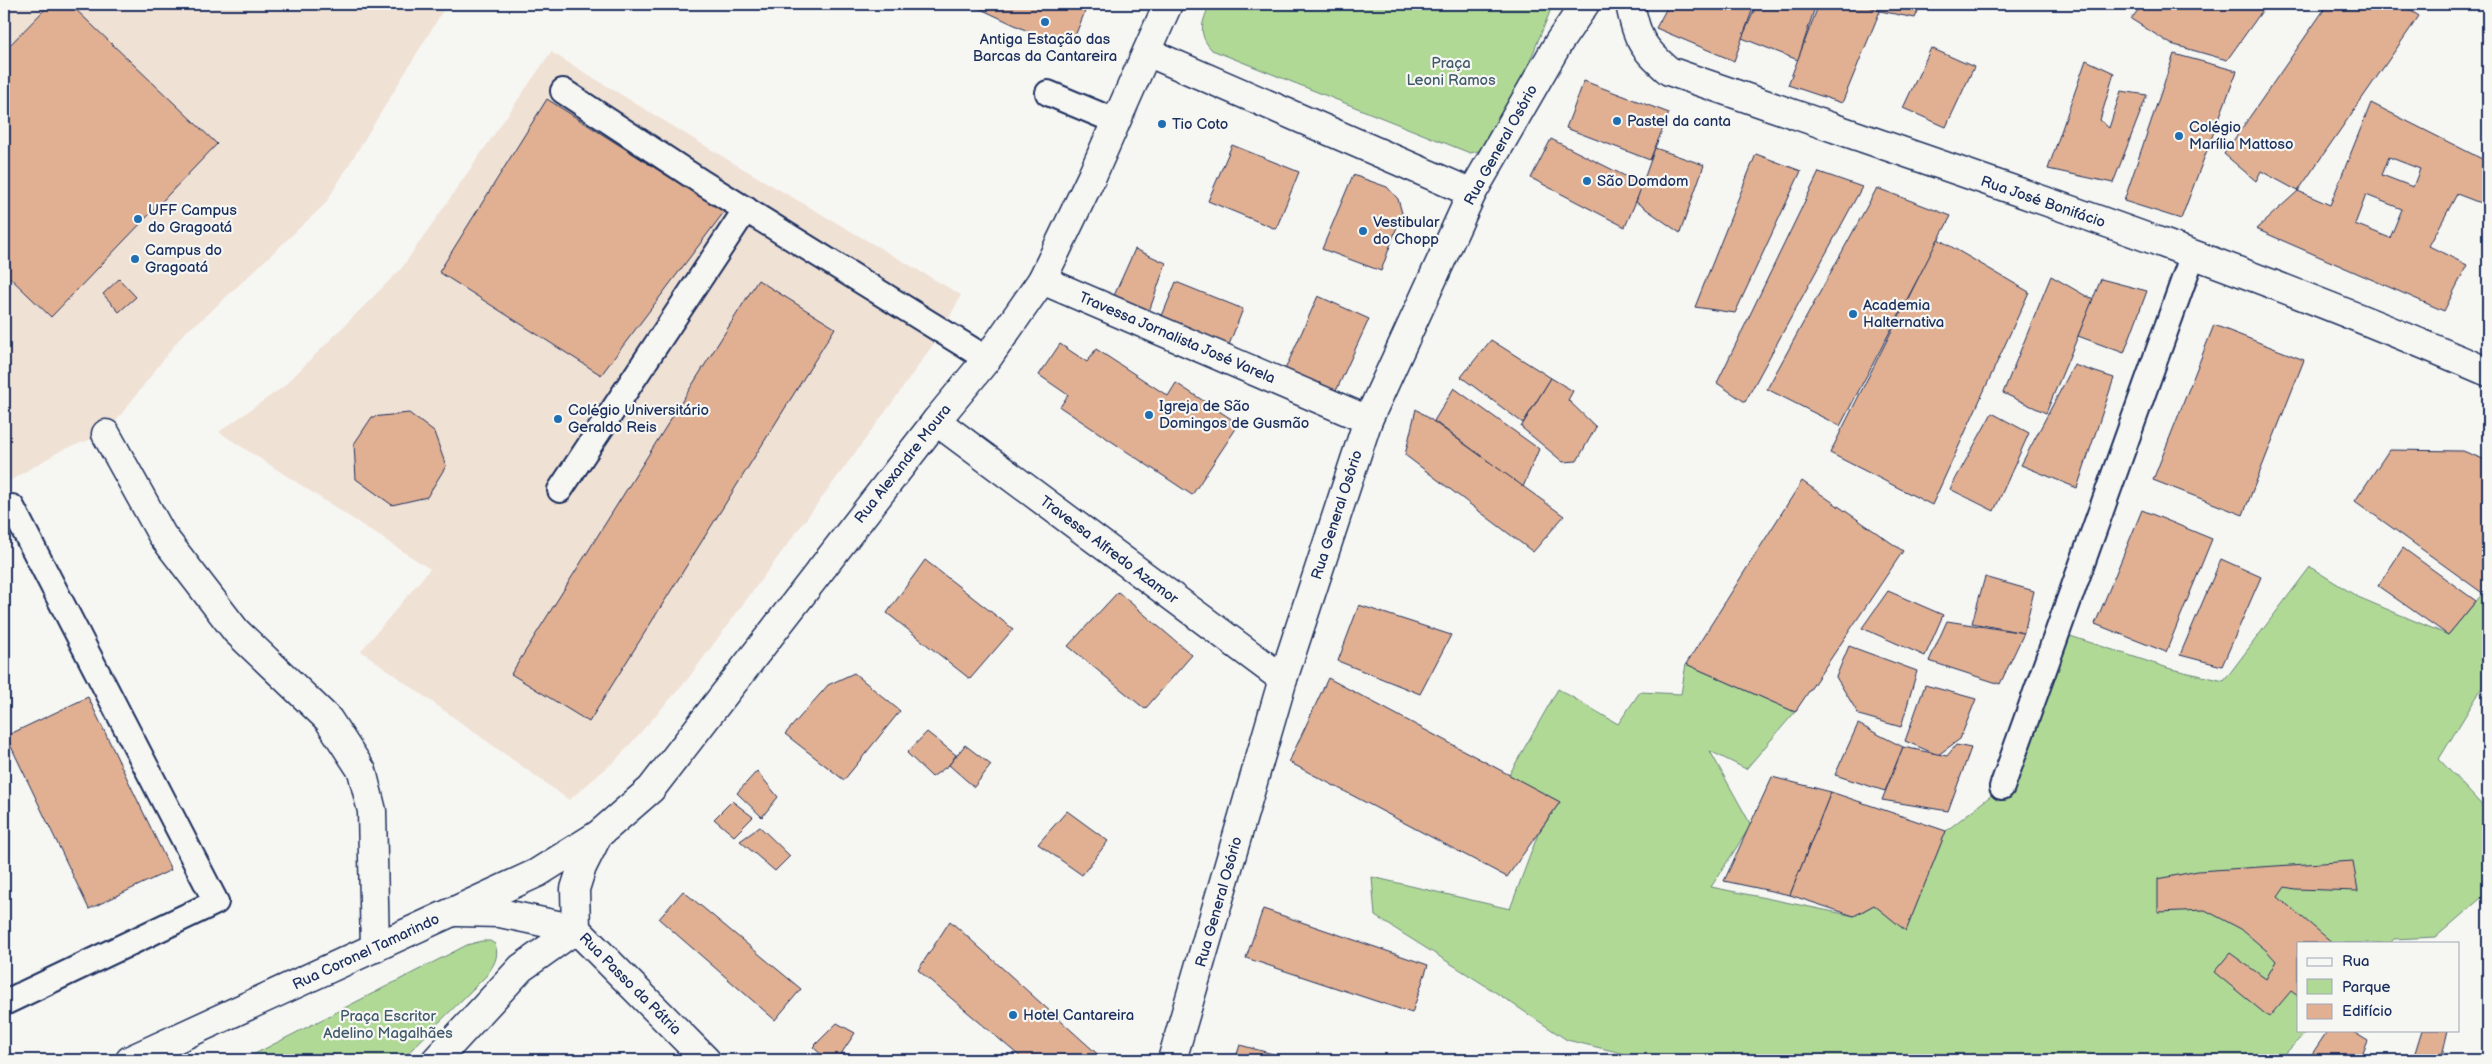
<svg xmlns="http://www.w3.org/2000/svg" width="2492" height="1064" font-family="'Balsamiq Sans',sans-serif">
<rect width="100%" height="100%" fill="#f6f6f2"/>
<filter id="ink" filterUnits="userSpaceOnUse"><feTurbulence type="fractalNoise" baseFrequency=".02" numOctaves="2"/><feDisplacementMap in="SourceGraphic" scale="10" xChannelSelector="R" yChannelSelector="G"/><feConvolveMatrix kernelMatrix="1 2 1 2 8 2 1 2 1" color-interpolation-filters="sRGB"/></filter>
<g filter="url(#ink)">
<g fill="#f0e1d5">
<path d="M4,4H447L325,204L207,315L183,334L106,434L62,450L4,484Z"/>
<path d="M551,52L735,164L961,295L942,332L889,407L687,680L617,759L569,800L361,651L430,569L219,432L283,387L401,269Z"/>
</g>
<g fill="#b1d996" stroke="#66847a">
<path d="M1210,4H1553L1499,137L1488,149L1470,153L1212,50C1197,34 1202,22 1210,4Z"/>
<path d="M2310,567L2358,597L2448,635L2488,587V678L2439,759L2488,812V892L2436,937L2394,939L2390,943H2298V1030H2308L2279,1060H1651L1567,1040L1483,984L1375,916L1372,877L1510,909L1538,834L1560,802L1509,775L1558,689L1618,724L1640,692L1681,694L1686,664L1795,712L1746,769L1710,751L1751,825L1711,887L1854,916L1874,905L1906,930L1946,831L2002,787L2058,632L2171,669L2224,681Z"/>
<path d="M482,941H490L495,944C500,957 493,966 486,976L401,1060H243L467,945Z"/>
</g>
<g fill="#e1b092" stroke="#1b2f5e" fill-rule="evenodd">
<path d="M50,4H70L217,144L51,317L4,272V51Z"/>
<path d="M970,4H1088L1073,41L1053,43Z"/>
<path d="M1669,4H1742L1753,8L1734,61L1656,28Z"/>
<path d="M1757,4H1816L1798,60L1742,38Z"/>
<path d="M1819,4H1863L1880,11L1842,103L1788,85Z"/>
<path d="M1863,4H1921L1915,18L1880,11Z"/>
<path d="M2143,4H2267L2227,60L2171,44L2131,19Z"/>
<path d="M2328,4H2401L2419,16L2298,191L2261,171L2256,181L2224,154Z"/>
<path d="M1931,48L1974,67L1946,127L1903,108Z"/>
<path d="M2174,54L2237,71L2181,219L2124,201Z"/>
<path d="M2086,60L2114,73L2100,120L2109,128L2121,91L2147,95L2113,183L2048,169Z"/>
<path d="M1584,81L1669,113L1650,160L1566,128Z"/>
<path d="M547,99L724,212L601,375L439,272Z"/>
<path d="M2371,103L2488,162V206L2457,194L2429,246L2467,265L2444,311L2256,229L2298,191L2330,205ZM2389,157L2420,169L2413,187L2382,175ZM2366,195L2402,209L2390,238L2355,224Z"/>
<path d="M1551,139L1643,185L1625,227L1531,178Z"/>
<path d="M1232,145L1299,172L1276,229L1208,201Z"/>
<path d="M1655,148L1704,165L1680,233L1636,202Z"/>
<path d="M1756,154L1801,171L1735,313L1695,307Z"/>
<path d="M1819,172L1862,187L1745,402L1717,383Z"/>
<path d="M1353,175L1387,187L1398,199L1402,213L1381,271L1322,249Z"/>
<path d="M1877,188L1951,216L1840,426L1767,389Z"/>
<path d="M1938,239L2029,292L1932,505L1830,453Z"/>
<path d="M1135,249L1166,263L1146,320L1108,309Z"/>
<path d="M2051,276L2093,300L2046,413L2003,393Z"/>
<path d="M119,279L136,297L119,312L103,294Z"/>
<path d="M2101,279L2147,291L2124,353L2078,336Z"/>
<path d="M758,280L835,328L589,722L511,674Z"/>
<path d="M1176,282L1243,309L1225,355L1157,328Z"/>
<path d="M1318,296L1369,319L1337,389L1331,393L1283,374Z"/>
<path d="M2214,325L2304,360L2243,515L2153,480Z"/>
<path d="M1491,340L1551,378L1523,423L1461,377Z"/>
<path d="M1060,344L1087,362L1096,349L1168,396L1176,383L1239,424L1192,495L1060,407L1068,395L1039,375Z"/>
<path d="M2074,365L2114,378L2077,488L2021,465Z"/>
<path d="M1551,378L1573,391L1568,400L1596,427L1577,461L1563,462L1521,427Z"/>
<path d="M1454,388L1539,449L1523,487L1434,421Z"/>
<path d="M1416,409L1564,516L1533,552L1405,455Z"/>
<path d="M409,413L434,432L446,466L427,497L392,505L356,479L354,444L372,417Z"/>
<path d="M1992,413L2029,433L1994,511L1950,489Z"/>
<path d="M2389,450L2463,451L2488,461V597L2355,501Z"/>
<path d="M1802,481L1903,551L1795,712L1686,664Z"/>
<path d="M2142,510L2212,539L2166,652L2095,624Z"/>
<path d="M2403,548L2476,601L2448,635L2378,586Z"/>
<path d="M2221,559L2261,577L2222,666L2180,655Z"/>
<path d="M925,560L1013,629L970,679L887,613Z"/>
<path d="M1985,577L2034,591L2024,633L1972,623Z"/>
<path d="M1888,591L1943,615L1925,656L1862,628Z"/>
<path d="M1118,592L1192,655L1145,709L1068,646Z"/>
<path d="M1359,605L1451,635L1420,694L1338,661Z"/>
<path d="M1947,621L2024,633L2000,684L1929,661Z"/>
<path d="M1849,646L1917,671L1901,727L1859,715L1836,677Z"/>
<path d="M854,673L900,711L844,780L785,734L828,685Z"/>
<path d="M1328,678L1560,802L1507,877L1289,762Z"/>
<path d="M1925,685L1976,699L1960,739L1938,755L1905,741Z"/>
<path d="M88,697L171,870L89,909L6,736Z"/>
<path d="M1858,724L1903,747L1885,791L1835,775Z"/>
<path d="M927,732L956,755L949,765L932,777L907,753Z"/>
<path d="M965,745L991,765L974,787L949,765Z"/>
<path d="M1956,745L1971,748L1948,811L1882,800L1903,747L1947,756Z"/>
<path d="M757,771L778,797L762,817L737,793Z"/>
<path d="M1772,777L1831,792L1790,895L1724,881Z"/>
<path d="M1831,792L1946,831L1906,931L1874,905L1854,916L1790,895Z"/>
<path d="M732,801L753,817L734,836L714,819Z"/>
<path d="M1067,811L1108,841L1082,875L1038,844Z"/>
<path d="M760,827L790,856L775,871L740,841Z"/>
<path d="M2353,861L2358,891L2295,889L2285,887L2278,897L2333,943H2298V996L2291,991L2269,1017L2214,972L2230,953L2266,979L2276,961L2267,951L2241,929L2205,910L2158,912V879L2198,871Z"/>
<path d="M683,891L801,989L775,1020L659,919Z"/>
<path d="M1263,909L1428,965L1412,1013L1246,958Z"/>
<path d="M950,921L1104,1060H1024L918,970Z"/>
<path d="M837,1023L855,1033L837,1060H827L813,1047Z"/>
<path d="M2328,1030H2350L2368,1041L2360,1060H2317L2310,1057Z"/>
<path d="M2422,1030H2448L2441,1060L2413,1059Z"/>
<path d="M1240,1045L1295,1060H1235Z"/>
<path d="M842,1053L864,1060H837Z"/>
</g>
<g fill="none" stroke-linecap="round" stroke-linejoin="round">
<defs>
<g id="lane">
<path d="M563,91L703,183L987,359"/>
<path d="M1048,93L1115,121"/>
<path d="M560,490L746,209"/>
<path d="M4,511L12,507L216,902L4,1003"/>
<path d="M2002,787L2193,254"/>
</g>
<g id="street">
<path d="M1147,52L1472,193"/>
<path d="M1042,280L1368,420"/>
<path d="M936,421L1283,679"/>
<path d="M106,434L162,535L236,631L328,719L362,771L372,811L375,948"/>
<path d="M436,1060L521,968L576,929"/>
</g>
<g id="secondary">
<path d="M1630,4C1637,39 1642,48 1669,71C1944,167 2222,256 2488,372"/>
<path d="M458,912L500,913L576,929L706,1060"/>
<path d="M576,929L575,889L582,867L598,835"/>
<path d="M130,1060L537,873L598,835L651,789L936,421L987,359L1042,280L1092,176L1168,4"/>
<path d="M1172,1060L1283,679L1368,420L1472,193L1559,42L1585,4"/>
</g>
</defs>
<use href="#lane" stroke="#1b2f5e" stroke-width="28"/>
<use href="#street" stroke="#1b2f5e" stroke-width="31"/>
<use href="#secondary" stroke="#1b2f5e" stroke-width="31"/>
<use href="#lane" stroke="#f6f6f2" stroke-width="24"/>
<use href="#street" stroke="#f6f6f2" stroke-width="28"/>
<use href="#secondary" stroke="#f6f6f2" stroke-width="28"/>
</g>
</g>
<g fill="#1f6fb2" stroke="#f6f6f2" stroke-width="2">
<circle cx="1045" cy="22" r="5"/>
<circle cx="1617" cy="121" r="5"/>
<circle cx="1162" cy="124" r="5"/>
<circle cx="2179" cy="136" r="5"/>
<circle cx="1587" cy="181" r="5"/>
<circle cx="138" cy="219" r="5"/>
<circle cx="1363" cy="231" r="5"/>
<circle cx="135" cy="259" r="5"/>
<circle cx="1853" cy="314" r="5"/>
<circle cx="1149" cy="415" r="5"/>
<circle cx="558" cy="419" r="5"/>
<circle cx="1013" cy="1015" r="5"/>
</g>
<g text-anchor="middle" dominant-baseline="central" stroke-width="4.5" stroke-linejoin="round" paint-order="stroke">
<g font-size="15" fill="#1b2f5e" stroke="#f6f6f2" text-anchor="start">
<text x="1045" y="39" text-anchor="middle">Antiga Estação das<tspan x="1045" dy="17">Barcas da Cantareira</tspan></text>
<text x="1627" y="121">Pastel da canta</text>
<text x="1172" y="124">Tio Coto</text>
<text x="2189" y="127">Colégio<tspan x="2189" dy="17">Marília Mattoso</tspan></text>
<text x="1597" y="181">São Domdom</text>
<text x="148" y="210">UFF Campus<tspan x="148" dy="17">do Gragoatá</tspan></text>
<text x="1373" y="222">Vestibular<tspan x="1373" dy="17">do Chopp</tspan></text>
<text x="145" y="250">Campus do<tspan x="145" dy="17">Gragoatá</tspan></text>
<text x="1863" y="305">Academia<tspan x="1863" dy="17">Halternativa</tspan></text>
<text x="1159" y="406">Igreja de São<tspan x="1159" dy="17">Domingos de Gusmão</tspan></text>
<text x="568" y="410">Colégio Universitário<tspan x="568" dy="17">Geraldo Reis</tspan></text>
<text x="1023" y="1015">Hotel Cantareira</text>
</g>
<g font-size="15" fill="#405a6c" stroke="#f6f6f2">
<text x="1451" y="63">Praça<tspan x="1451" dy="17">Leoni Ramos</tspan></text>
<text x="388" y="1016">Praça Escritor<tspan x="388" dy="17">Adelino Magalhães</tspan></text>
</g>
<g font-size="15" fill="#1b2f5e" stroke="#f6f6f2">
<text transform="translate(1501 145) rotate(-61)">Rua General Osório</text>
<text transform="translate(2043 202) rotate(19)">Rua José Bonifácio</text>
<text transform="translate(1177 338) rotate(23)">Travessa Jornalista José Varela</text>
<text transform="translate(903 464) rotate(-52)">Rua Alexandre Moura</text>
<text transform="translate(1337 515) rotate(-72)">Rua General Osório</text>
<text transform="translate(1109 550) rotate(37)">Travessa Alfredo Azamor</text>
<text transform="translate(1219 902) rotate(-74)">Rua General Osório</text>
<text transform="translate(366 952) rotate(-25)">Rua Coronel Tamarindo</text>
<text transform="translate(630 984) rotate(45)">Rua Passo da Pátria</text>
</g>
</g>
<rect width="2492" height="1064" fill="none" stroke="#f6f6f2" stroke-width="20"/>
<rect x="10" y="10" width="2472" height="1044" fill="none" stroke="#1b2f5e" stroke-width="2" filter="url(#ink)"/>
<rect x="2297" y="942" width="162" height="90" fill="#f6f6f2" stroke="#9ea6b7"/>
<rect x="2307" y="958" width="25" height="8" fill="#f6f6f2" stroke="#9ea6b7"/>
<text x="2342" y="966" font-size="15" fill="#1b2f5e">Rua</text>
<rect x="2307" y="979" width="25" height="15" fill="#b1d996" stroke="#9ea6b7"/>
<text x="2342" y="992" font-size="15" fill="#1b2f5e">Parque</text>
<rect x="2307" y="1004" width="25" height="15" fill="#e1b092" stroke="#9ea6b7"/>
<text x="2342" y="1016" font-size="15" fill="#1b2f5e">Edifício</text>
</svg>
